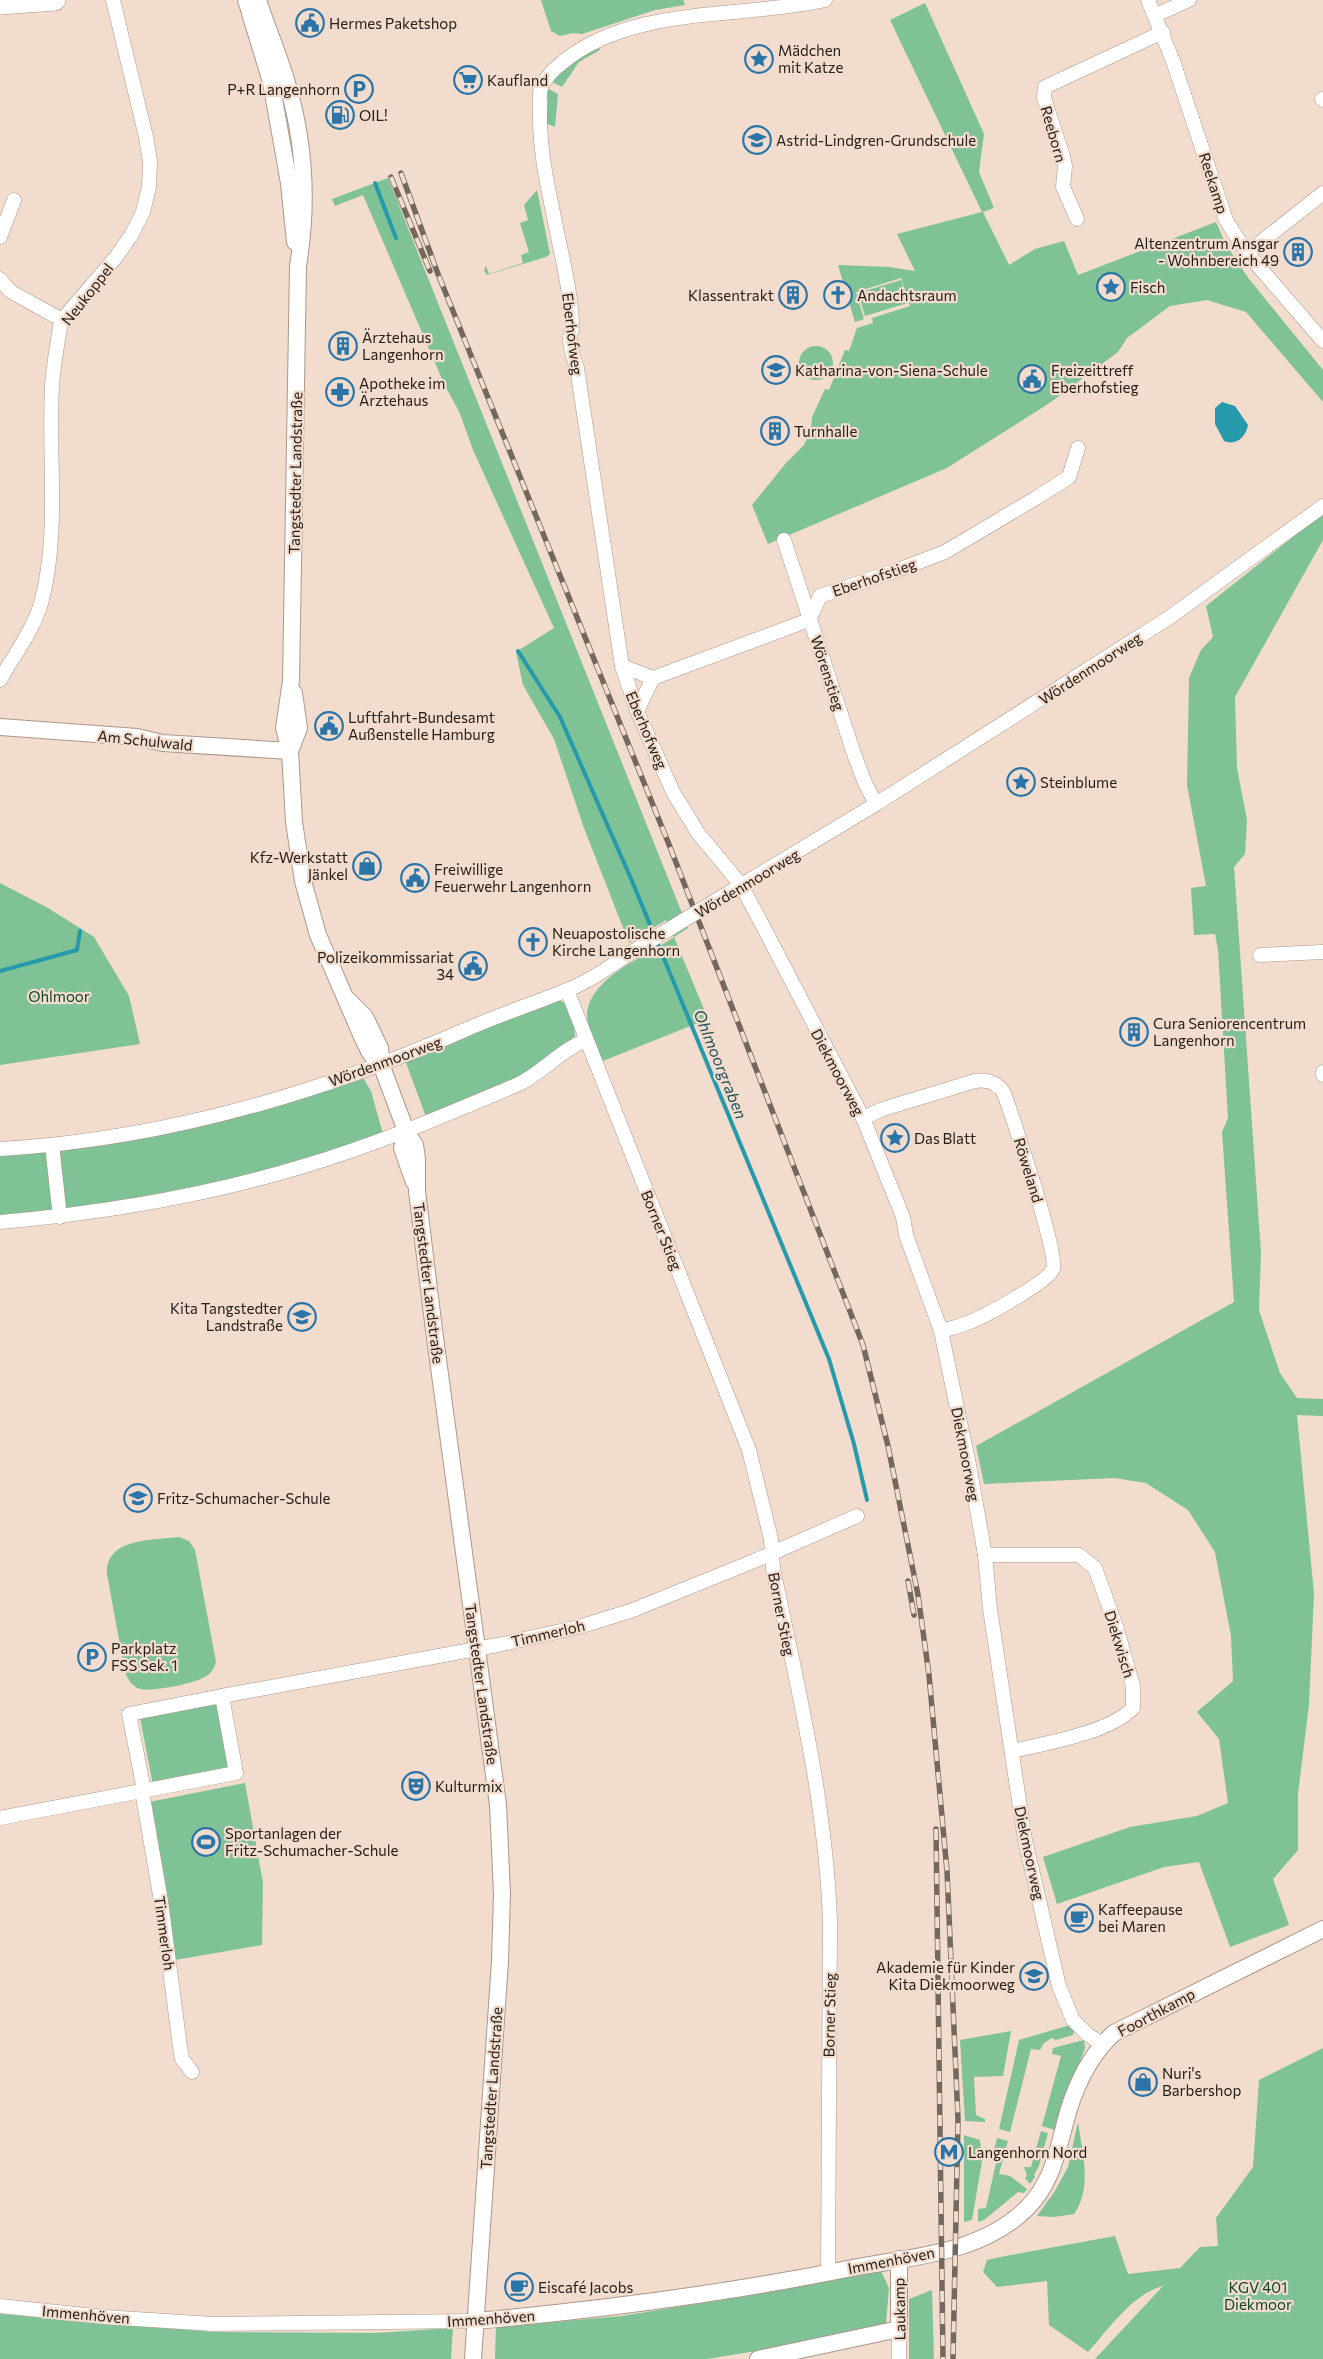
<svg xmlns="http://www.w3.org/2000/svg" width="1323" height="2359" font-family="Commissioner,sans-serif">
<rect width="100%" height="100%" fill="#f1dccd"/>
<g fill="#7ec295">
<path d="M541,0H683L685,5L655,10L582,34L573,33L560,36L551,31Z"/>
<path d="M925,3L984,134L979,172L994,208L983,212L1009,265L1035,249L1064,241L1078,275L1216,222L1226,245L1249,279L1323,370V402L1246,312L1207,300L1170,306L1127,338L1118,352L1051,402L947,468L768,544L752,505L786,463L804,445L811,430L812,417L825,389L829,390L845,350L849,351L857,328L873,323L872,318L910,306L901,278L856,292L864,319L855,322L838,265L889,267L915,271L897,234L982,212L890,20Z"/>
<path d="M598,46L600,50L579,62L562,87L548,80Z"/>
<path d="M545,87L558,94L555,127L545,123L548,101Z"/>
<path d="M388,178L688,928L674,937L708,1019L603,1061C597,1049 591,1037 588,1025C579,980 645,958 674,937L666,920L629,943L584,828L554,739L523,685L516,652L554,628L473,450L459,411L445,386L363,195L335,206L332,199Z"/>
<path d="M537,190L550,254L546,257L487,275L484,270L486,266L489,274L523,263L521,255L529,252L520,223L528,220L524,205Z"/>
<path d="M901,280L908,303L865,316L858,293Z"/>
<circle cx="816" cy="363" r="17"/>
<path d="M1323,513V540L1235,697L1237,768L1247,820L1245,854L1234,867L1261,1253L1259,1310L1280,1373L1297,1398L1323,1399V1416L1297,1415L1314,1594L1309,1704L1298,1794V1850L1273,1879L1289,1925L1230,1947L1199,1862L1164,1867L1057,1904L1043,1857L1130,1827L1197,1816L1228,1803L1219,1739L1197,1712L1233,1681L1231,1636L1215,1552L1188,1510L1146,1483L1114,1478L984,1484L976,1446L1234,1302L1222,1132L1228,1118L1218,950L1215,934L1194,935L1191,888L1206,886L1187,785L1189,678L1201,650L1213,637L1206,606Z"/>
<path d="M0,883L48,908L94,937L129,996L140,1044L0,1065Z"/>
<path d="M556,999L565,1003L574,1026L575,1036L542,1067L426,1117L405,1060L539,1008Z"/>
<path d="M362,1076L371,1091L383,1134C342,1147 301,1162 260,1174C175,1198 87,1208 0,1216V1154L39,1151Z"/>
<path d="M179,1537L189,1541L195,1550L216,1662C214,1667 213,1671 208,1675C198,1683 153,1692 140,1689C132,1686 128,1680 125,1672L107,1574C105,1538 153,1540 179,1537Z"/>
<path d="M217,1703L229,1771L153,1785L140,1718Z"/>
<path d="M245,1783L263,1883L262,1945L175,1960L149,1802Z"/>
<path d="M1070,2025L1074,2030L1073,2035L1056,2040L1052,2038L1044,2043L1040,2050L1031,2049L1010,2132L999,2129L1019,2040Z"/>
<path d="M1011,2031L1003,2076L974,2077L976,2115L985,2119V2122L965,2121L960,2040Z"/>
<path d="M1084,2040L1085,2048L1055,2130L1042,2126L1061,2056L1052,2054L1053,2048Z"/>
<path d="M1323,2048V2359H1095L1163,2286C1132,2294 1109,2329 1088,2352L1049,2325L1047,2281L997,2287L983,2272L987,2260L1005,2256L1115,2236L1128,2274L1180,2268L1200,2247L1218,2246L1216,2218L1253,2167L1259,2080Z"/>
<path d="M1078,2122C1082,2151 1093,2188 1074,2214L1054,2217L1037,2216L1055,2191L1068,2167Z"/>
<path d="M1041,2131L1048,2133L1039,2166L1034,2175L1035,2177L1030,2184L1025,2178L1027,2176L1024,2167H1031Z"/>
<path d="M964,2135L980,2140L982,2161L972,2220L964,2222Z"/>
<path d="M997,2138L1008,2141L999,2174L1010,2176L1027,2189L1024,2193L1018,2192L984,2220L978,2222V2209L986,2208L996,2163L992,2160L998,2161L999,2156L993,2154Z"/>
<path d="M881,2271L889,2288L886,2324L780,2347L707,2359H495L496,2327L621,2316L752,2295Z"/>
<path d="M932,2290L934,2359H909V2299Z"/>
<path d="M0,2314L214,2332L375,2333L453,2328L451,2359H0Z"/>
</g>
<path fill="#269aab" d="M1222,402L1235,406L1248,425C1246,437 1236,446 1224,441L1215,424V408Z"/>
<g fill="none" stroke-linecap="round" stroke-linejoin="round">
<g stroke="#269aab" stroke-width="4">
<path d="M375,183L396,238"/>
<path d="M518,651L560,717L632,881L829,1359L854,1444L867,1500"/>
<path d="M0,971L77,950L80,931"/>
</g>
<defs>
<g id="minor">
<path d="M825,0C741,19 633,5 563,62C554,69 545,77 541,88C539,95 540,103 540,111C539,150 548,188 556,227C562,258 571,292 572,324C573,329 570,334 570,339C570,349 574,359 577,368L622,666L637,711L673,792L698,833L741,885L766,932L863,1118L903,1217L906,1235L941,1331L969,1465L985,1555L990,1609L1025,1840L1059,1986L1073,2020L1087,2034L1102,2044"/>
<path d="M1148,0L1173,61L1226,220L1247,253L1323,341"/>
<path d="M1156,15L1189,0"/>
<path d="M1322,99L1323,100"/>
<path d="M1077,219L1063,187L1065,166L1063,156L1044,98L1045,87L1163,32"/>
<path d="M0,237L14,200"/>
<path d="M1247,253L1323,193"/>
<path d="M0,279L10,291L62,320"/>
<path d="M784,540L854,754L865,783L876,804"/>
<path d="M622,666L653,678L809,620L820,596L895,571L945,552L1036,498L1069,477L1078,448"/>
<path d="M0,680C14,655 33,631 41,603C60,535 48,457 52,387C53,367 57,347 60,327L62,320L116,257L132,234L143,212L149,187L150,161L146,137L113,0"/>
<path d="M637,711L653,678"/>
<path d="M715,901L876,804L1170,617L1323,506"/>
<path d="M1260,955L1323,952"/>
<path d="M567,990L749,1450L771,1539L773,1568C797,1685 826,1801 830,1922L828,2273"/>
<path d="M1323,1072V1075"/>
<path d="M863,1118L883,1109L975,1081C988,1079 1000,1083 1005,1096C1013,1119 1059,1255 1053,1269C1048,1282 985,1316 970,1322C961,1326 951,1328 941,1331"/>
<path d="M52,1145L60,1217"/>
<path d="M0,1149C160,1140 318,1094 465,1030C498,1015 533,1004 567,990C590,981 611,966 632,952"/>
<path d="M0,1222C103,1213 205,1196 304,1166C378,1144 448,1114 519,1084C543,1072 561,1050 586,1040"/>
<path d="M985,1555H1079L1095,1568L1116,1626L1133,1686V1708C1109,1733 1047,1743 1012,1751"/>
<path d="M144,1790L129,1714L222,1696"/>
<path d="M142,1791L161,1901L180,2047L182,2059L192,2072"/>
<path d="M0,1818L236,1773L222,1696L498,1645L579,1627L633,1610L754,1561L857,1516"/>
<path d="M0,2306L104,2317L213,2324L475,2321"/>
<path d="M899,2329V2359"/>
</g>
<g id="tertiary">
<path d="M246,0L271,82L289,183L295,242"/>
<path d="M258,0C267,28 279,55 287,83C305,143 308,205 298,266L291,681L284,728L290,751L294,822L303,881L318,935L363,1039L370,1053L381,1064"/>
<path d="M0,727L137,737L163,743L290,751"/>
<path d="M290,751L299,728L294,693"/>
<path d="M347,999L365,1017L380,1048L381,1064L406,1131L415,1145L417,1159V1191L434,1330L498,1805L502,1894L500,1961L473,2359"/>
<path d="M406,1131L402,1148L414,1182"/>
<path d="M475,2321C598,2310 721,2294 842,2270C904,2257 978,2256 1026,2209C1054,2182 1058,2147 1068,2112C1077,2082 1091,2054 1114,2033L1323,1929"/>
<path d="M758,2359L899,2329V2259"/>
</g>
<path id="primary" d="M0,4L55,0"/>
</defs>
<use href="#minor" stroke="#ab9789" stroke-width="15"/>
<use href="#tertiary" stroke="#ab9789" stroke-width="18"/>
<use href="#primary" stroke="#ab9789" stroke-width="22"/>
<use href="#minor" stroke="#fff" stroke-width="14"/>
<use href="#tertiary" stroke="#fff" stroke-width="16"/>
<use href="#primary" stroke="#fff" stroke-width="21"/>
<defs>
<g id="rail">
<path d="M401,173L438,274L670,847L863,1345L888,1446L918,1595L929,1675L947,1871L958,2119L953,2359"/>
<path d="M391,177L430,271"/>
<path d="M908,1581L914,1615"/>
<path d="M936,1829L943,2359"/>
</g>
</defs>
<use href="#rail" stroke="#74685e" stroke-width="5.5"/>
<use href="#rail" stroke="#f1dccd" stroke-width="4" stroke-dasharray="11" stroke-linecap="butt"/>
<defs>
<path id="minor-bridge" d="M632,952L715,901"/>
</defs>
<use href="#minor-bridge" stroke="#ab9789" stroke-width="15" stroke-linecap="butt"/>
<use href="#minor-bridge" stroke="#fff" stroke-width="14"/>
</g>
<defs>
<symbol id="civic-ring" viewBox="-11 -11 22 22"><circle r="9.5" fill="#f1dccd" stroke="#2b74a7" stroke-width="1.5"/><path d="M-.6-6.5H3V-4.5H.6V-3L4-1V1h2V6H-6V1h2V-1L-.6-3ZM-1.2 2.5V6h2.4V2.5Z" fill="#2b74a7"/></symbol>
<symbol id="sight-ring" viewBox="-11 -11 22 22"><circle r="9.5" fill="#f1dccd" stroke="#2b74a7" stroke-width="1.5"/><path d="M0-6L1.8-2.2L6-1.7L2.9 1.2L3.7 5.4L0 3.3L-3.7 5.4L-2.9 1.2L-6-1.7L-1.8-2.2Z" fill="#2b74a7"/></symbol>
<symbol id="supermarket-ring" viewBox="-11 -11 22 22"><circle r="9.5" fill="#f1dccd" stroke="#2b74a7" stroke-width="1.5"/><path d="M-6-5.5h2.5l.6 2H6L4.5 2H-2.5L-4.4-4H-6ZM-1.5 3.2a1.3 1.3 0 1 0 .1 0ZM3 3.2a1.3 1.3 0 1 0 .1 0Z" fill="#2b74a7"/></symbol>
<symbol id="parking-ring" viewBox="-11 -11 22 22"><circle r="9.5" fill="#f1dccd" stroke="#2b74a7" stroke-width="1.5"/><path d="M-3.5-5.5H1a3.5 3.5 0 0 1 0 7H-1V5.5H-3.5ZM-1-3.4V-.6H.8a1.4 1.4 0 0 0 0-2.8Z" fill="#2b74a7"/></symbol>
<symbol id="fuel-ring" viewBox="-11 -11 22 22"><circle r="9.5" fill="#f1dccd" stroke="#2b74a7" stroke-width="1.5"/><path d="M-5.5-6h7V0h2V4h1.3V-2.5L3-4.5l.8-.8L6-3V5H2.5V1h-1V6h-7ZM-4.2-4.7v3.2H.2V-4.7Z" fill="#2b74a7"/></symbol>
<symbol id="school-ring" viewBox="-11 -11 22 22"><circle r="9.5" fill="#f1dccd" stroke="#2b74a7" stroke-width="1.5"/><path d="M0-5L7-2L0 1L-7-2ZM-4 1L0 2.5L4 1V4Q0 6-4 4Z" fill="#2b74a7"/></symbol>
<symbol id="building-ring" viewBox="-11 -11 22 22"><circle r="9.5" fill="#f1dccd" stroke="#2b74a7" stroke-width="1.5"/><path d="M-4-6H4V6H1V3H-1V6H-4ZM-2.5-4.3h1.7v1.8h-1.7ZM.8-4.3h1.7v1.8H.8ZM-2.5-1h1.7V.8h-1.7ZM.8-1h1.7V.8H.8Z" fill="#2b74a7"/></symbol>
<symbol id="church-ring" viewBox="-11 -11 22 22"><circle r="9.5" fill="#f1dccd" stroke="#2b74a7" stroke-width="1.5"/><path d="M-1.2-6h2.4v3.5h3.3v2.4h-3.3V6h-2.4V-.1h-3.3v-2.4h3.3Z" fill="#2b74a7"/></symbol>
<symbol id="pharmacy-ring" viewBox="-11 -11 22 22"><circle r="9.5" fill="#f1dccd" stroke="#2b74a7" stroke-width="1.5"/><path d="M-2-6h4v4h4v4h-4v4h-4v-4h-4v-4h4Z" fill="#2b74a7"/></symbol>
<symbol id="shop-ring" viewBox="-11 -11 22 22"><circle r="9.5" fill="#f1dccd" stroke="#2b74a7" stroke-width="1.5"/><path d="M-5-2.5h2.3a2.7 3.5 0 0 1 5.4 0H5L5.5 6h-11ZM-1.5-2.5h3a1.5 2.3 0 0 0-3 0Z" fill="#2b74a7"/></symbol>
<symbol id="theatre-ring" viewBox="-11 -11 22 22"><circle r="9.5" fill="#f1dccd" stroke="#2b74a7" stroke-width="1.5"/><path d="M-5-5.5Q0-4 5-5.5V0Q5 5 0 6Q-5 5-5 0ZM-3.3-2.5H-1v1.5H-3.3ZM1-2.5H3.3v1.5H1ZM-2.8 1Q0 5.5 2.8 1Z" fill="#2b74a7"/></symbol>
<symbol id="stadium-ring" viewBox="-11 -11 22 22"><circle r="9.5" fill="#f1dccd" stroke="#2b74a7" stroke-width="1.5"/><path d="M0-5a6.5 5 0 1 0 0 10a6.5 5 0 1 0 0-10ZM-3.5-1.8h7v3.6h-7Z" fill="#2b74a7"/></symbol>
<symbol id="cafe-ring" viewBox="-11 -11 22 22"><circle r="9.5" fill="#f1dccd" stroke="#2b74a7" stroke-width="1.5"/><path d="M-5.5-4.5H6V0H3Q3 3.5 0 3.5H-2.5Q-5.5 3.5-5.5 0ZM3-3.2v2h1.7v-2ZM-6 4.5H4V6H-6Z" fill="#2b74a7"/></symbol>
<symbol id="metro-ring" viewBox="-11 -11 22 22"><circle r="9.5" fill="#f1dccd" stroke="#2b74a7" stroke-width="1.5"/><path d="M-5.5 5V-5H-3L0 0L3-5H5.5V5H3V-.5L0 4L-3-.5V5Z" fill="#2b74a7"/></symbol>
</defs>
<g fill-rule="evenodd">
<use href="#civic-ring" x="294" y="7" width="32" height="32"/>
<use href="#sight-ring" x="743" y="43" width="32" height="32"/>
<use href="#supermarket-ring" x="452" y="64" width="32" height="32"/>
<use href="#parking-ring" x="343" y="73" width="32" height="32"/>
<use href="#fuel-ring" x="324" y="99" width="32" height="32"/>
<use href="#school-ring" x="741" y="124" width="32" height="32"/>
<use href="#building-ring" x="1282" y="236" width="32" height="32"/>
<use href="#sight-ring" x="1095" y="271" width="32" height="32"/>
<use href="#building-ring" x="777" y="279" width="32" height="32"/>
<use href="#church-ring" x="822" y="279" width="32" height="32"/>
<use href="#building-ring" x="327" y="330" width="32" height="32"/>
<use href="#school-ring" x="760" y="354" width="32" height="32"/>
<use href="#civic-ring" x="1016" y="363" width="32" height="32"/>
<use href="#pharmacy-ring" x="324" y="376" width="32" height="32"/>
<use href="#building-ring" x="759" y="415" width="32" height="32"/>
<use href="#civic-ring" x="313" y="710" width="32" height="32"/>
<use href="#sight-ring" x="1005" y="766" width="32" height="32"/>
<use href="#shop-ring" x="351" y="850" width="32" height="32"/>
<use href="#civic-ring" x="399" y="862" width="32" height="32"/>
<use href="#church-ring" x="517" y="926" width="32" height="32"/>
<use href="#civic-ring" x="457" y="950" width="32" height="32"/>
<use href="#building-ring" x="1118" y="1016" width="32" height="32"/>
<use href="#sight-ring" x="879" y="1122" width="32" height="32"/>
<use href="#school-ring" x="286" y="1301" width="32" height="32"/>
<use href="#school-ring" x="122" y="1482" width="32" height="32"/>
<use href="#parking-ring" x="76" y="1641" width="32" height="32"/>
<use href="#theatre-ring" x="400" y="1770" width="32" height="32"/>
<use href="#stadium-ring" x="190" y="1826" width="32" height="32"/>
<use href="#cafe-ring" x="1063" y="1902" width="32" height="32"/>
<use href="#school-ring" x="1018" y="1960" width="32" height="32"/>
<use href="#shop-ring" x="1127" y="2066" width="32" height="32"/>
<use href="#metro-ring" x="933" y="2136" width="32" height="32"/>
<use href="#cafe-ring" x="503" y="2271" width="32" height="32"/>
</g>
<g text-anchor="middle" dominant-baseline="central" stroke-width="4.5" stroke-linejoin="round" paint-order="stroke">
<g font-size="15" fill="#27201a" stroke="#f1dccd" text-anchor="start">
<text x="329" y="23">Hermes Paketshop</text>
<text x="778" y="50">Mädchen<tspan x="778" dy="17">mit Katze</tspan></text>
<text x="487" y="80">Kaufland</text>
<text x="340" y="89" text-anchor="end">P+R Langenhorn</text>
<text x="359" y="115">OIL!</text>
<text x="776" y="140">Astrid-Lindgren-Grundschule</text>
<text x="1279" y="243" text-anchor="end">Altenzentrum Ansgar<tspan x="1279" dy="17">- Wohnbereich 49</tspan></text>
<text x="1130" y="287">Fisch</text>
<text x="774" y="295" text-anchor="end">Klassentrakt</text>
<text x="857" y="295">Andachtsraum</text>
<text x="362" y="337">Ärztehaus<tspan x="362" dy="17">Langenhorn</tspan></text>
<text x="795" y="370">Katharina-von-Siena-Schule</text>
<text x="1051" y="370">Freizeittreff<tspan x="1051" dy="17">Eberhofstieg</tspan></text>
<text x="359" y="383">Apotheke im<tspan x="359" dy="17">Ärztehaus</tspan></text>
<text x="794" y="431">Turnhalle</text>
<text x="348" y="717">Luftfahrt-Bundesamt<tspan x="348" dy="17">Außenstelle Hamburg</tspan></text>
<text x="1040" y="782">Steinblume</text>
<text x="348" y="857" text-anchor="end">Kfz-Werkstatt<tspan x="348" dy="17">Jänkel</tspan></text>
<text x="434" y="869">Freiwillige<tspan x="434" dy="17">Feuerwehr Langenhorn</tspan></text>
<text x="552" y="933">Neuapostolische<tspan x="552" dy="17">Kirche Langenhorn</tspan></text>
<text x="454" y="957" text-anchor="end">Polizeikommissariat<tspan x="454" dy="17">34</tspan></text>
<text x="1153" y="1023">Cura Seniorencentrum<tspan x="1153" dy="17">Langenhorn</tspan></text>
<text x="914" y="1138">Das Blatt</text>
<text x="283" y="1308" text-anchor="end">Kita Tangstedter<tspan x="283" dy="17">Landstraße</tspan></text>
<text x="157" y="1498">Fritz-Schumacher-Schule</text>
<text x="111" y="1648">Parkplatz<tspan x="111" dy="17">FSS Sek. 1</tspan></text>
<text x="435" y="1786">Kulturmix</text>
<text x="225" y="1833">Sportanlagen der<tspan x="225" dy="17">Fritz-Schumacher-Schule</tspan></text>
<text x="1098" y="1909">Kaffeepause<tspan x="1098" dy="17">bei Maren</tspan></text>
<text x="1015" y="1967" text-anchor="end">Akademie für Kinder<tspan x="1015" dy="17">Kita Diekmoorweg</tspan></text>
<text x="1162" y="2073">Nuri's<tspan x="1162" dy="17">Barbershop</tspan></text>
<text x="968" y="2152">Langenhorn Nord</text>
<text x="538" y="2287">Eiscafé Jacobs</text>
</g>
<g font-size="15" fill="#27201a" stroke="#f1dccd">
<text transform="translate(1054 134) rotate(74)">Reeborn</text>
<text transform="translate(1214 183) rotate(72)">Reekamp</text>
<text transform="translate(87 294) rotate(-52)">Neukoppel</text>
<text transform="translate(573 334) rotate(83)">Eberhofweg</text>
<text transform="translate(295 473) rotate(-89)">Tangstedter Landstraße</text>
<text transform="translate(874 577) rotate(-19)">Eberhofstieg</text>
<text transform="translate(1090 668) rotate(-33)">Wördenmoorweg</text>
<text transform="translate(828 673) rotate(72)">Wörenstieg</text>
<text transform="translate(647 730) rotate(67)">Eberhofweg</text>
<text transform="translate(145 740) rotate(6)">Am Schulwald</text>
<text transform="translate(747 883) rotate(-31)">Wördenmoorweg</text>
<text transform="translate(385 1061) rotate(-20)">Wördenmoorweg</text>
<text transform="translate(838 1072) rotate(62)">Diekmoorweg</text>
<text transform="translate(1029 1170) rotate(73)">Röweland</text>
<text transform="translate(662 1230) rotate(68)">Borner Stieg</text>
<text transform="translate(429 1283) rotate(83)">Tangstedter Landstraße</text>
<text transform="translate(966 1454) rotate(79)">Diekmoorweg</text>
<text transform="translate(782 1614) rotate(79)">Borner Stieg</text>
<text transform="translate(548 1633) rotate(-13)">Timmerloh</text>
<text transform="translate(1120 1644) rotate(73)">Diekwisch</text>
<text transform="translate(482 1684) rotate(82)">Tangstedter Landstraße</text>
<text transform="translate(1030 1853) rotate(78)">Diekmoorweg</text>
<text transform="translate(165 1933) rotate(82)">Timmerloh</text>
<text transform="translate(1156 2012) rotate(-28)">Foorthkamp</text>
<text transform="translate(829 2015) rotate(-89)">Borner Stieg</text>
<text transform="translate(491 2088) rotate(-86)">Tangstedter Landstraße</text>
<text transform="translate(891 2260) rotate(-11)">Immenhöven</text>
<text transform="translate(899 2309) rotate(-91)">Laukamp</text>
<text transform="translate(86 2314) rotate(5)">Immenhöven</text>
<text transform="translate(491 2318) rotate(-4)">Immenhöven</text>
</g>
<g font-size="15" fill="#0c4526" stroke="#f1dccd">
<text x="59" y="996">Ohlmoor</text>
<text x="1258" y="2287">KGV 401<tspan x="1258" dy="17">Diekmoor</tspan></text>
</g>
<g font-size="16" font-style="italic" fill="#235159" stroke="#f1dccd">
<text transform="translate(721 1064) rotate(68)">Ohlmoorgraben</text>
</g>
</g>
</svg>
